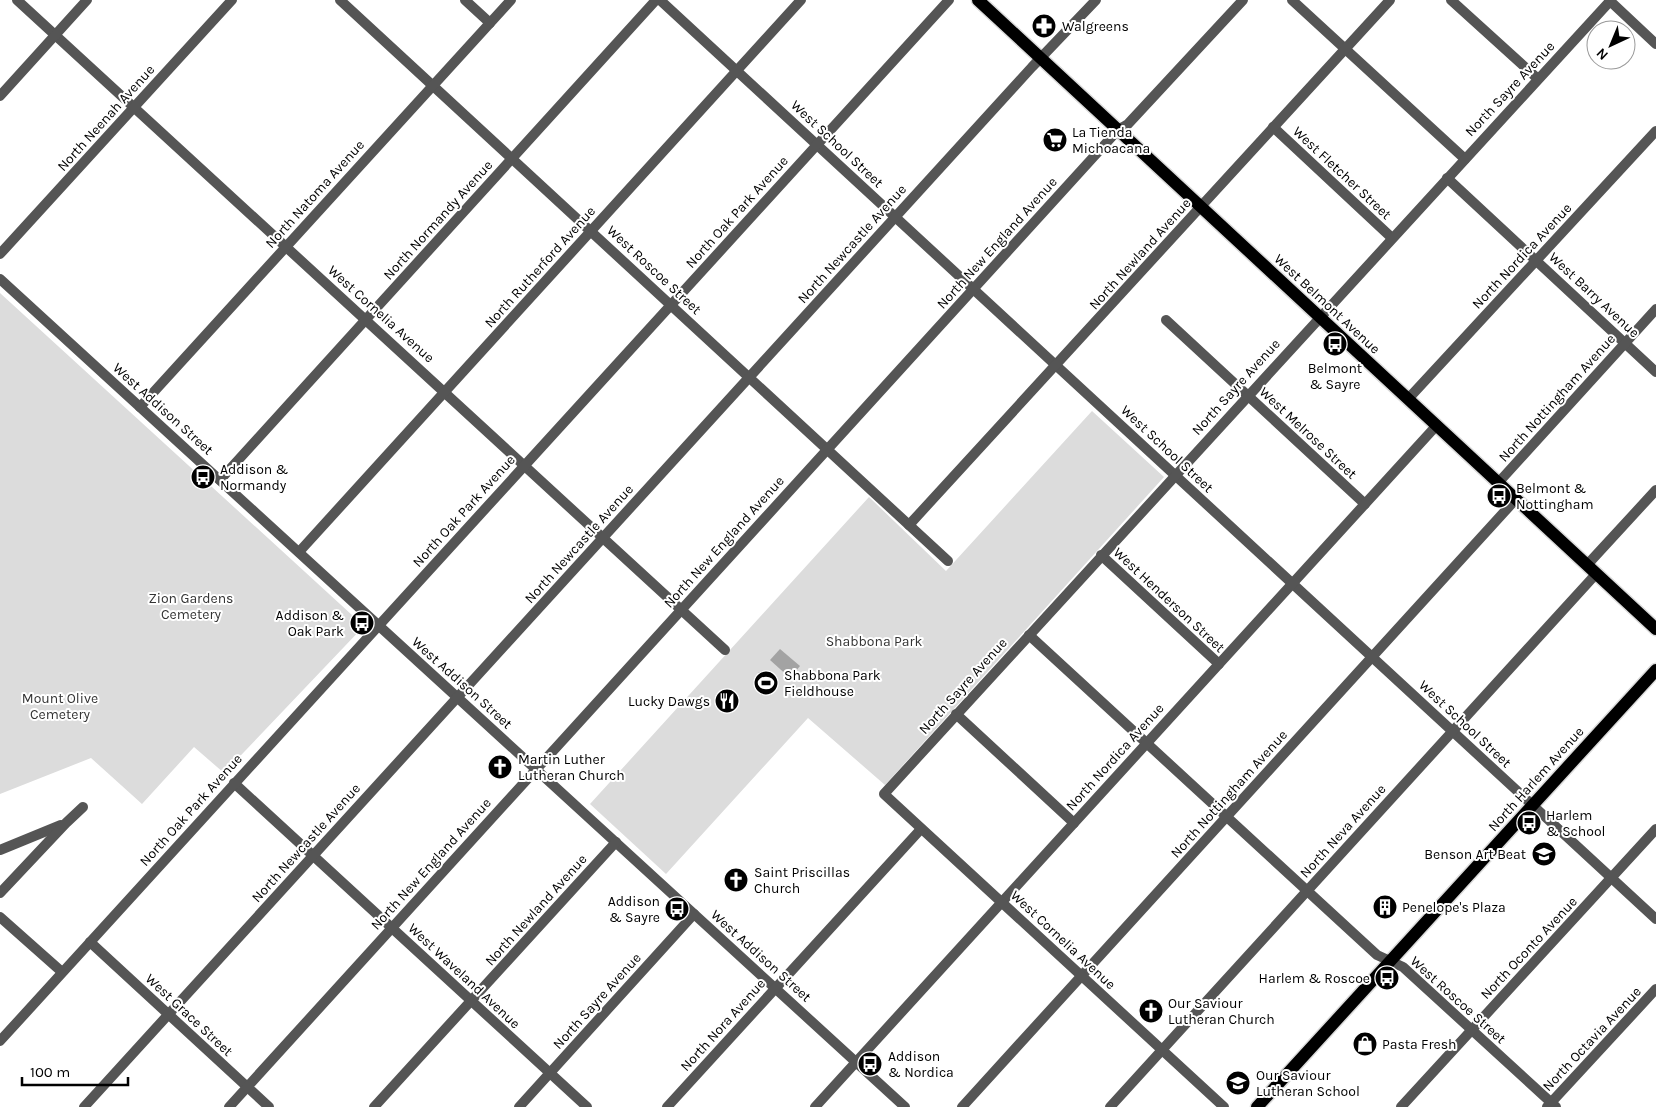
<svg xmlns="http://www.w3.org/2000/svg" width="1656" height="1107" font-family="Karla,sans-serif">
<rect width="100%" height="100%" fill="#fff"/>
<g fill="#dcdcdc">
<path d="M0,293L364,626L224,773L194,747L142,804L91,758L0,794Z"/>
<path d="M1092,411L1164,477L885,785L808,718L666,874L590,804L869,497L946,571Z"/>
</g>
<path fill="#a3a3a3" d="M780,649L800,666L790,678L770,660Z"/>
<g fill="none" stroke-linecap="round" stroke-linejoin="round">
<defs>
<g id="major">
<path d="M978,0L1656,629"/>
<path d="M1257,1107L1656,670"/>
</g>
</defs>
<use href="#major" stroke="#dbdbdb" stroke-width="15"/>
<g stroke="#555" stroke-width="10">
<path d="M17,0L725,650"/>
<path d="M340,0L948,561"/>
<path d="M465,0L490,23"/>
<path d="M660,0L1656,919"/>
<path d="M1292,0L1465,159"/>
<path d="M1451,0L1538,79"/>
<path d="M1609,0L1656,44"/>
<path d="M0,96L87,0"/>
<path d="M1273,127L1392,238"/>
<path d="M1447,178L1656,372"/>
<path d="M0,254L232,0"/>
<path d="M0,279L905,1107"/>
<path d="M1166,320L1365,504"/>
<path d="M1408,399L1656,131"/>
<path d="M140,407L511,0"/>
<path d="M220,480L656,0"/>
<path d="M1498,483L1656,309"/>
<path d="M909,525L1390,0"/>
<path d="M299,552L801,0"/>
<path d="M1101,555L1219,664"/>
<path d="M1587,565L1656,490"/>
<path d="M1029,635L1377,955L1403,967L1556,1107"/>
<path d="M956,714L1074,823"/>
<path d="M234,783L587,1107"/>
<path d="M0,850L61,825"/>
<path d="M0,893L66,823L83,807"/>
<path d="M0,917L62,972"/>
<path d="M90,942L269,1107"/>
<path d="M0,1041L949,0"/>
<path d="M84,1107L1032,67L1096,0"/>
<path d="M229,1107L1118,130L1128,124L1243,0"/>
<path d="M374,1107L616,842"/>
<path d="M519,1107L694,914"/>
<path d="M667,1107L921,829"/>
<path d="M815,1107L1437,425"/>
<path d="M962,1107L1516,499"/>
<path d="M1110,1107L1596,574"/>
<path d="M1224,1107L884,794L1611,0"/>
<path d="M1401,1107L1656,829"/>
<path d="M1547,1107L1656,989"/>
</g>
<use href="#major" stroke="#000" stroke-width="12"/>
</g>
<defs>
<symbol id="pharmacy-disc" viewBox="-11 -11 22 22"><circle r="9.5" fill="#000" stroke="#fff"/><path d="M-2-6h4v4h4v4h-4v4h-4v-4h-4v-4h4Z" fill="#fff"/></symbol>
<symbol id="supermarket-disc" viewBox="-11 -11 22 22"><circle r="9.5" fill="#000" stroke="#fff"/><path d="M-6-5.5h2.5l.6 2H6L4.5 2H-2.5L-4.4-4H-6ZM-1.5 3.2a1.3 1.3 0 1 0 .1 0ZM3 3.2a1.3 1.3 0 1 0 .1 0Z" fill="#fff"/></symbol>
<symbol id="bus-disc" viewBox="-11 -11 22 22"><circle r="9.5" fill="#000" stroke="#fff"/><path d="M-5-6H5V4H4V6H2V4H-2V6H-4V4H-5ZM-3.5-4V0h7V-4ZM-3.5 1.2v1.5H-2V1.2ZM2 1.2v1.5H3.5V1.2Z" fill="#fff"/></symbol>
<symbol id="stadium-disc" viewBox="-11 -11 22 22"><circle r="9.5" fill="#000" stroke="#fff"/><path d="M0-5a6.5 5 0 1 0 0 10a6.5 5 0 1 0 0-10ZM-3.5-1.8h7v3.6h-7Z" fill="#fff"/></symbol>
<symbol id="restaurant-disc" viewBox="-11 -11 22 22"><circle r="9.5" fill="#000" stroke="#fff"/><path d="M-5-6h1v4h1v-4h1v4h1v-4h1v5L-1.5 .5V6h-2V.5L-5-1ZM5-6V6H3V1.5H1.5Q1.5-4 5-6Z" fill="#fff"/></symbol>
<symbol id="church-disc" viewBox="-11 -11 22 22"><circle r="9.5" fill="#000" stroke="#fff"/><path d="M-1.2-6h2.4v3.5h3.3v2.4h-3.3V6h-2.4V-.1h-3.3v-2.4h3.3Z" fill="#fff"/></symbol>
<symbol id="school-disc" viewBox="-11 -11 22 22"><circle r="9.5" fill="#000" stroke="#fff"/><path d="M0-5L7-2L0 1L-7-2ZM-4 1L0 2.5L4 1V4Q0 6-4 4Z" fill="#fff"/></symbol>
<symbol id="building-disc" viewBox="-11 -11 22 22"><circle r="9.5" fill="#000" stroke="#fff"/><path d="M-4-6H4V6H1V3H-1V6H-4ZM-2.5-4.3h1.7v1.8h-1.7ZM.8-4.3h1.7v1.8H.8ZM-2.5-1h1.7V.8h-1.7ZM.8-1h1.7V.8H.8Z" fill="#fff"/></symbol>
<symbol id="shop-disc" viewBox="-11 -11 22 22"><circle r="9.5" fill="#000" stroke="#fff"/><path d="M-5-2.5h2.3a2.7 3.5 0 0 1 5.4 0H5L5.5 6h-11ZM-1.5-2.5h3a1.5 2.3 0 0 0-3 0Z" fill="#fff"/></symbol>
</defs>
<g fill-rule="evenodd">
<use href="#pharmacy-disc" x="1030" y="12" width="28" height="28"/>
<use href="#supermarket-disc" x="1041" y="126" width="28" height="28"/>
<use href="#bus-disc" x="1321" y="330" width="28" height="28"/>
<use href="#bus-disc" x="189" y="463" width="28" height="28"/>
<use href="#bus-disc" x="1485" y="482" width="28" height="28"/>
<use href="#bus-disc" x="348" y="609" width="28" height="28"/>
<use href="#stadium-disc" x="752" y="669" width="28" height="28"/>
<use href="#restaurant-disc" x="713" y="687" width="28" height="28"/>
<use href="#church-disc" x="486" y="753" width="28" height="28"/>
<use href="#bus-disc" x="1515" y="809" width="28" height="28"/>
<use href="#school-disc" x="1530" y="840" width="28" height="28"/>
<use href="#church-disc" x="722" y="866" width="28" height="28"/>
<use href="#building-disc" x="1371" y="893" width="28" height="28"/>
<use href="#bus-disc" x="663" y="895" width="28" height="28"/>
<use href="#bus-disc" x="1373" y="964" width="28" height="28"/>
<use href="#church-disc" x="1137" y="997" width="28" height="28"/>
<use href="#shop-disc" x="1351" y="1030" width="28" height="28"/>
<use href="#bus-disc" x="856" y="1050" width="28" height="28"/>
<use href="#school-disc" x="1224" y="1069" width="28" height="28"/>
</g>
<g text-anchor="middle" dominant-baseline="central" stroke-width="4" stroke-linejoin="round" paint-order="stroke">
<g font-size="14" fill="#000" stroke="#fff" text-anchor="start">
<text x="1062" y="26">Walgreens</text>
<text x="1072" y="132">La Tienda<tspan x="1072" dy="16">Michoacana</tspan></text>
<text x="1335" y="368" text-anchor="middle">Belmont<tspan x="1335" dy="16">&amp; Sayre</tspan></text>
<text x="220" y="469">Addison &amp;<tspan x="220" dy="16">Normandy</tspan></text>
<text x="1516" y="488">Belmont &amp;<tspan x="1516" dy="16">Nottingham</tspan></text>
<text x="344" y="615" text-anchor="end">Addison &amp;<tspan x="344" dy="16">Oak Park</tspan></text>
<text x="784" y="675">Shabbona Park<tspan x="784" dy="16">Fieldhouse</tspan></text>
<text x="710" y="701" text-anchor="end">Lucky Dawgs</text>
<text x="518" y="759">Martin Luther<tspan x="518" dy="16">Lutheran Church</tspan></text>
<text x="1546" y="815">Harlem<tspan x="1546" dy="16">&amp; School</tspan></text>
<text x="1526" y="854" text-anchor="end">Benson Art Beat</text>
<text x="754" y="872">Saint Priscillas<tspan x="754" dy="16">Church</tspan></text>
<text x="660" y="901" text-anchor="end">Addison<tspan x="660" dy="16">&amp; Sayre</tspan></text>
<text x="1402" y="907">Penelope's Plaza</text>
<text x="1370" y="978" text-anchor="end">Harlem &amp; Roscoe</text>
<text x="1168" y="1003">Our Saviour<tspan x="1168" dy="16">Lutheran Church</tspan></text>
<text x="1382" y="1044">Pasta Fresh</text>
<text x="888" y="1056">Addison<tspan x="888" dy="16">&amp; Nordica</tspan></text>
<text x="1256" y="1075">Our Saviour<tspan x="1256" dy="16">Lutheran School</tspan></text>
</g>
<g font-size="14" fill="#000" stroke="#fff">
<text transform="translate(1510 89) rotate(-47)">North Sayre Avenue</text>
<text transform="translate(106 118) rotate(-48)">North Neenah Avenue</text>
<text transform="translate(837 144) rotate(43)">West School Street</text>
<text transform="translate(1342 173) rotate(43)">West Fletcher Street</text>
<text transform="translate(315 194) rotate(-48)">North Natoma Avenue</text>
<text transform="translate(737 212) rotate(-48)">North Oak Park Avenue</text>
<text transform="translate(438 220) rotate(-48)">North Normandy Avenue</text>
<text transform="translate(997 243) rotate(-48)">North New England Avenue</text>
<text transform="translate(852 244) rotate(-48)">North Newcastle Avenue</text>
<text transform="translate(1140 254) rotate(-48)">North Newland Avenue</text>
<text transform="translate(1522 256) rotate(-47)">North Nordica Avenue</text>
<text transform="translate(540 267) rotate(-48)">North Rutherford Avenue</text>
<text transform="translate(654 270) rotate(43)">West Roscoe Street</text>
<text transform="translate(1594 295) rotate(43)">West Barry Avenue</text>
<text transform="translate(1327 304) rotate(43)">West Belmont Avenue</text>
<text transform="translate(381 314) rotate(42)">West Cornelia Avenue</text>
<text transform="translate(1236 387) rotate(-48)">North Sayre Avenue</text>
<text transform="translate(1557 398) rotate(-48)">North Nottingham Avenue</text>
<text transform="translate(163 409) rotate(42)">West Addison Street</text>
<text transform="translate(1308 433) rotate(43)">West Melrose Street</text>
<text transform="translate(1167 449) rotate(43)">West School Street</text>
<text transform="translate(464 511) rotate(-48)">North Oak Park Avenue</text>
<text transform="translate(724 542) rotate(-48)">North New England Avenue</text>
<text transform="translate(579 544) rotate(-48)">North Newcastle Avenue</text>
<text transform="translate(1169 600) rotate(43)">West Henderson Street</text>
<text transform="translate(462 683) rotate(42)">West Addison Street</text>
<text transform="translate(963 686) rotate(-48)">North Sayre Avenue</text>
<text transform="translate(1465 724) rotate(43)">West School Street</text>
<text transform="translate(1115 757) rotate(-48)">North Nordica Avenue</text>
<text transform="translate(1536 779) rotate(-48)">North Harlem Avenue</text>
<text transform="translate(1229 794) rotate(-48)">North Nottingham Avenue</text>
<text transform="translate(191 810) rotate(-48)">North Oak Park Avenue</text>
<text transform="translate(1343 831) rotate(-48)">North Neva Avenue</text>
<text transform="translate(306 843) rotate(-48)">North Newcastle Avenue</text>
<text transform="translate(431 864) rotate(-48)">North New England Avenue</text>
<text transform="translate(536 910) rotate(-48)">North Newland Avenue</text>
<text transform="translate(1063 940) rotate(43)">West Cornelia Avenue</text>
<text transform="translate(1529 948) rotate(-47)">North Oconto Avenue</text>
<text transform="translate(761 956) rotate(42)">West Addison Street</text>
<text transform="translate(464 976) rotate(43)">West Waveland Avenue</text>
<text transform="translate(1458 1000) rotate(42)">West Roscoe Street</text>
<text transform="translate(597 1001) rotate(-48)">North Sayre Avenue</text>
<text transform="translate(189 1015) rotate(43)">West Grace Street</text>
<text transform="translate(723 1025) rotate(-48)">North Nora Avenue</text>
<text transform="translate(1592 1039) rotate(-47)">North Octavia Avenue</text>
</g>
<g font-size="14" fill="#333" stroke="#fff">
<text x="191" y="598">Zion Gardens<tspan x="191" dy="16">Cemetery</tspan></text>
<text x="874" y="641">Shabbona Park</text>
<text x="60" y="698">Mount Olive<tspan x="60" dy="16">Cemetery</tspan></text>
</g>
</g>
<g transform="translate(1611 45) rotate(224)"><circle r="24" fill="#ffffff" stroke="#999999"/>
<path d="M0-4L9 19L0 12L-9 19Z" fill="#000000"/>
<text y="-8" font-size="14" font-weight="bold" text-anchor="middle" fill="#000000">N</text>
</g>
<path d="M22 1077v8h106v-8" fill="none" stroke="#000000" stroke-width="2.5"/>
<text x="30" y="1077" font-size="15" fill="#000000" stroke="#ffffff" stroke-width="4" paint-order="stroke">100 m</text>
</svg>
